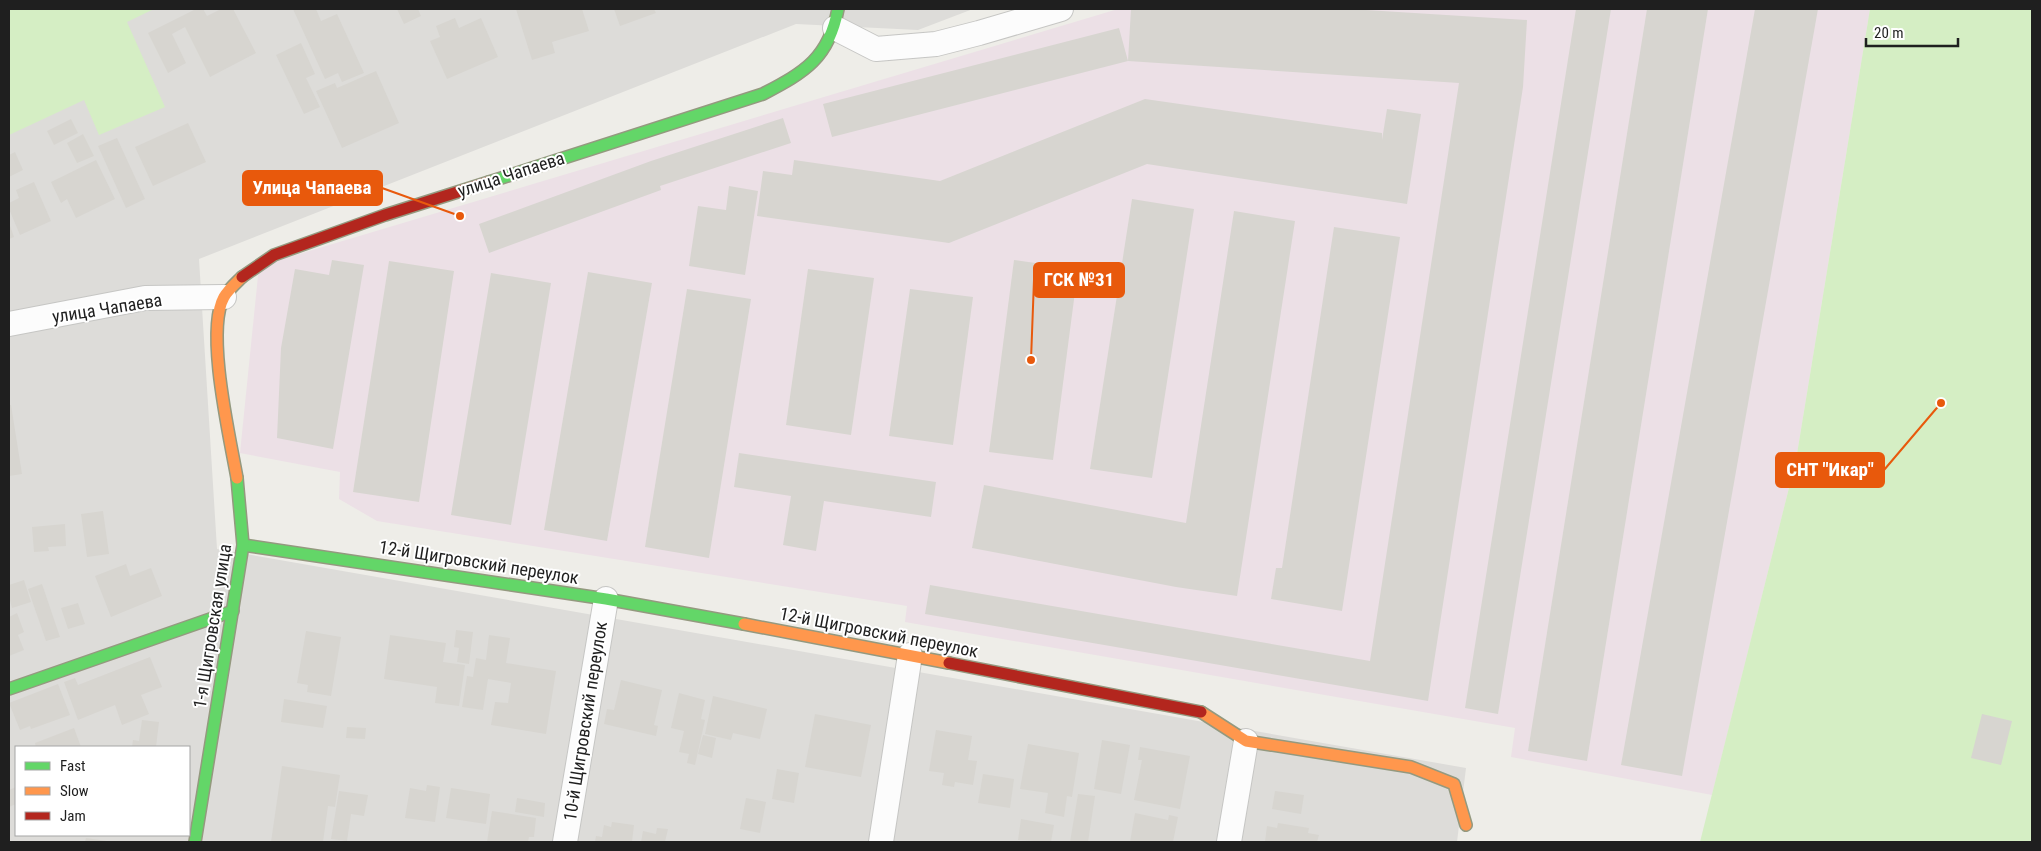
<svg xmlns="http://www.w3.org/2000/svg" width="2041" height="851" font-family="'Roboto Condensed',sans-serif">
<rect width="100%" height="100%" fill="#eeede8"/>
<path fill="#dddcd9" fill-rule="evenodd" d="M9,9H973L918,30L796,24L199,259L217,549L1466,768L1457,842H9ZM16,747H189V835H16Z"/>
<path fill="#ece0e6" d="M1118,9H1870L1796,460L1712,795L1511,757L1515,728L905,622L907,606L377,521L339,499L340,472L240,453L259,266Z"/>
<g fill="#d5eec4">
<path d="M9,9H154L127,22L165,107L99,135L84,100L9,135Z"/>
<path d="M1870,9H2032V842H1700L1796,460Z"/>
</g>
<g fill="#d7d5d0">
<path d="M196,9H203L207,16L221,9H233L256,53L210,77L185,27L172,34L186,63L168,73L148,33Z"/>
<path d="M293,9H316L321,21L337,14L364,73L342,82L338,73L325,79Z"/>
<path d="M397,9H418L421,16L404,24Z"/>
<path d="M516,9H582L589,31L552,42L555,53L532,60Z"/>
<path d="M614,9H654L656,13L620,26Z"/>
<path d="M1131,9H1350L1527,20L1523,87L1428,701L925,614L930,585L1370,661L1459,83L1128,61L832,137L823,104L1119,28L1128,61Z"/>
<path d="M1576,9H1611L1498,714L1465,708Z"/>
<path d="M1647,9H1708L1587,761L1528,751Z"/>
<path d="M1755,9H1818L1682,776L1621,765Z"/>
<path d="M455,18L459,28L481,18L498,57L447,79L430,41L440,37L436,26Z"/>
<path d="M301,43L315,74L306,78L320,107L304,114L276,55Z"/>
<path d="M376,71L399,123L342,148L316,91L335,83L337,88Z"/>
<path d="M1145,99L1382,133V140L1387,109L1421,114L1407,204L1147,164L949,243L757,216L763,171L792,175L794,160L940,181Z"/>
<path d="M783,118L791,143L660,186L661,190L489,253L479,224L651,161Z"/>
<path d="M71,119L78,133L54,145L47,131Z"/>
<path d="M188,123L206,162L153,186L135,147Z"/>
<path d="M83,134L94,156L77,163L67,143Z"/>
<path d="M117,138L145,199L126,208L98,146Z"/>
<path d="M15,152L23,170L9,177V155Z"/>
<path d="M96,160L115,199L76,218L67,199L61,203L51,182Z"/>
<path d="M34,182L51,221L20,235L9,209V203L19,198L16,190Z"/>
<path d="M729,186L758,191L745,275L689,266L698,206L726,210Z"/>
<path d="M1132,199L1194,209L1152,478L1090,469Z"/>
<path d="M1234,211L1295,221L1237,596L1176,587L972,548L984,485L1186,523Z"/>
<path d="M9,223L14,237L9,239Z"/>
<path d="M1334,227L1400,237L1342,611L1271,599L1276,568H1282Z"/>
<path d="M332,260L364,265L333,449L277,438L281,348L295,269L329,275Z"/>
<path d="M1014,260L1078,269L1053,460L989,452Z"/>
<path d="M389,261L454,271L419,502L353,492Z"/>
<path d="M808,269L874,278L851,435L786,425Z"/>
<path d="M588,272L652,283L607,541L544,530Z"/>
<path d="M491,273L551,283L511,525L451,515Z"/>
<path d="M687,289L751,299L709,558L645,547Z"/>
<path d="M910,289L973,297L953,445L889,436Z"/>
<path d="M9,405H11L22,474L9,476Z"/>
<path d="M739,453L936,482L931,517L824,501L816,551L783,545L791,496L734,487Z"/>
<path d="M103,511L109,554L87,557L81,514Z"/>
<path d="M65,524L66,546L48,547L49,551L34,552L32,527Z"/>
<path d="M126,564L130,576L151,568L162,596L111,617L95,576Z"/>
<path d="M24,580L31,602L12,608L9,597V585Z"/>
<path d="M42,584L60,637L46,641L28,589Z"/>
<path d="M78,603L85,624L68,629L61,608Z"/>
<path d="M17,613L24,632L18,635L24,650L9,656V617Z"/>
<path d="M456,630L473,632L469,664L457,662L459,648L454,647Z"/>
<path d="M306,631L341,637L331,696L307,692L308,685L297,683Z"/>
<path d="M390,635L446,643L443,662L465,665L459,706L435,703L437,687L384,679Z"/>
<path d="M489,635L510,638L506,663L556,671L546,734L491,725L495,702L508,703L511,683L488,679L483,710L462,707L467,676L473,677L476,658L486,660Z"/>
<path d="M150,657L162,687L141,695L149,714L122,725L115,705L78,720L64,682L75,678L78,685Z"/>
<path d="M621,680L662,690L654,725L658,726L656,736L604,724L607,709L614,710Z"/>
<path d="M58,684L70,715L31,729L30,726L20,730L9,703Z"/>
<path d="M679,693L705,700L701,719L705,720L695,765L687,763L689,754L679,752L684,731L671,728Z"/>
<path d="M713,696L767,709L760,739L733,733L731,740L705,734Z"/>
<path d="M284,699L327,706L323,728L281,722Z"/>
<path d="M815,714L871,725L861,777L805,767Z"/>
<path d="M1982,714L2012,721L2001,765L1971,758Z"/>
<path d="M142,720L159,722L156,747H132L133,740L139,741Z"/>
<path d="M347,727L366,728L365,739L346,738Z"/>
<path d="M74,728L81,747H36L35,743Z"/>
<path d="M936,730L972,736L968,760L977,761L973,785L955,782L954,787L942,785L944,773L929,771Z"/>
<path d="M703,735L716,738L712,758L698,754Z"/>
<path d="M1102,740L1130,745L1121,794L1094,789Z"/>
<path d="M1028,744L1079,753L1072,797L1067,796L1064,817L1045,813L1048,793L1020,789Z"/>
<path d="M1140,747L1190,756L1180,809L1134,800L1142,760H1138Z"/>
<path d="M282,766L340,775L335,807L328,806L323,842H271Z"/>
<path d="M777,769L799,773L794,803L772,799Z"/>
<path d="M983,774L1014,779L1010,808L978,803Z"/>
<path d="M427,785L440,787L435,822L405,818L410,788L426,791Z"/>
<path d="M16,787V804L9,807V790Z"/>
<path d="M451,788L490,794L486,824L446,818Z"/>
<path d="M339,791L368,795L364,816L351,814L347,841L331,839Z"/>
<path d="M1275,791L1304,795L1301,814L1272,809Z"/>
<path d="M1078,794L1095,796L1088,842H1070Z"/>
<path d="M517,798L545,803L544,817L515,812Z"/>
<path d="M746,798L766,802L760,833L740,829Z"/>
<path d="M492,811L536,818L534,837H529L528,842H487Z"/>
<path d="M1135,813L1168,820L1169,815L1178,817L1173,842H1130Z"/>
<path d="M1021,819L1054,825L1051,842L1018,840Z"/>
<path d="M612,822L634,825L632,842H595L596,836L602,837L604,825L611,827Z"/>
<path d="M1278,823L1309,828L1308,833L1319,835L1317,842H1265L1267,826L1277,828Z"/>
<path d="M657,828L668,829L665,842H641L643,831L656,834Z"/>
<path d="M86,838L107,841V842H85Z"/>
</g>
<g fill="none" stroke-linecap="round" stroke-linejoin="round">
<defs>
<g id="street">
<path d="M835,28L876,49L936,44L979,33L1061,9"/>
<path d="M9,324L145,298L224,297"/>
<path d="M565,842L606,599"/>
<path d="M881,842L910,655"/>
<path d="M1229,842L1246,741"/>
</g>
<g id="fast">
<path d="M489,182L763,94C805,72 829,58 838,9"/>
<path d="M243,545L606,599L744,624"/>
<path d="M9,689L233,611"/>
<path d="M195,842L243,545L237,478"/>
</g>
<g id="slow">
<path d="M237,478C230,438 205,331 224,297C228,290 236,283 242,277"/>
<path d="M744,624L949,663"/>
<path d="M1201,712L1246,741L1411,767L1454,784L1466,825"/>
</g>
<g id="jam">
<path d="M242,277L274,255L385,215L489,182"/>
<path d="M949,663L1201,712"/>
</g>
</defs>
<use href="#street" stroke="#c6c6c4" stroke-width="26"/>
<use href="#fast" stroke="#94997f" stroke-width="14"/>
<use href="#slow" stroke="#94997f" stroke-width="14"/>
<use href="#jam" stroke="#94997f" stroke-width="14"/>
<use href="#street" stroke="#fcfcfc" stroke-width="24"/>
<use href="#fast" stroke="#63d668" stroke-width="11"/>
<use href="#slow" stroke="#ff974d" stroke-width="11"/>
<use href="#jam" stroke="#b3261e" stroke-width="11"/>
</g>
<g text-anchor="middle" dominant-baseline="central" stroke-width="4" stroke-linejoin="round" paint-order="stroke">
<g font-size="18" fill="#1f1f1f" stroke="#fff">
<text transform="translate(511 174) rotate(-18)">улица Чапаева</text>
<text transform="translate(107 308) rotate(-9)">улица Чапаева</text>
<text transform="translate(479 562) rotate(9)">12-й Щигровский переулок</text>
<text transform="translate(212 626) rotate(-81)">1-я Щигровская улица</text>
<text transform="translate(879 632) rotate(11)">12-й Щигровский переулок</text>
<text transform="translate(585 721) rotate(-81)">10-й Щигровский переулок</text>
</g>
</g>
<path fill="none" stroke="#e8590c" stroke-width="2" d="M460 216L382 188M1031 360L1034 280M1941 403L1884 470"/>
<g fill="#e8590c" stroke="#fff" stroke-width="2">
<circle cx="460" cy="216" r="5"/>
<circle cx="1031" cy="360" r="5"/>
<circle cx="1941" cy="403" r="5"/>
</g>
<g fill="#e8590c" stroke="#e8590c" stroke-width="2">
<rect x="243" y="171" width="139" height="34" rx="5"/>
<rect x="1034" y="263" width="90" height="34" rx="5"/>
<rect x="1776" y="453" width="108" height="34" rx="5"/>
</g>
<g font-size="19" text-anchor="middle" font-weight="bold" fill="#fff">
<text x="312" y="194">Улица Чапаева</text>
<text x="1079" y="286">ГСК №31</text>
<text x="1830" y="476">СНТ "Икар"</text>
</g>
<rect width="2041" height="851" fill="none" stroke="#1f1f1f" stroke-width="20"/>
<rect x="15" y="746" width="175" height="90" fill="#ffffff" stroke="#a5a5a5"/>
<rect x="25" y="762" width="25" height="8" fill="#63d668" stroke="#a5a5a5"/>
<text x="60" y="771" font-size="15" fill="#1f1f1f">Fast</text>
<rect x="25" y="787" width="25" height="8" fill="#ff974d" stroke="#a5a5a5"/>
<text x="60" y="796" font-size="15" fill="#1f1f1f">Slow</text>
<rect x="25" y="812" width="25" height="8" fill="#b3261e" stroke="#a5a5a5"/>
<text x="60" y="821" font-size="15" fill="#1f1f1f">Jam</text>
<path d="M1866 38v8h92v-8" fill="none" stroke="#1f1f1f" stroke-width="2.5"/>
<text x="1874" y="38" font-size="15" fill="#1f1f1f" stroke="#ffffff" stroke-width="4" paint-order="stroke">20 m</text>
</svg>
